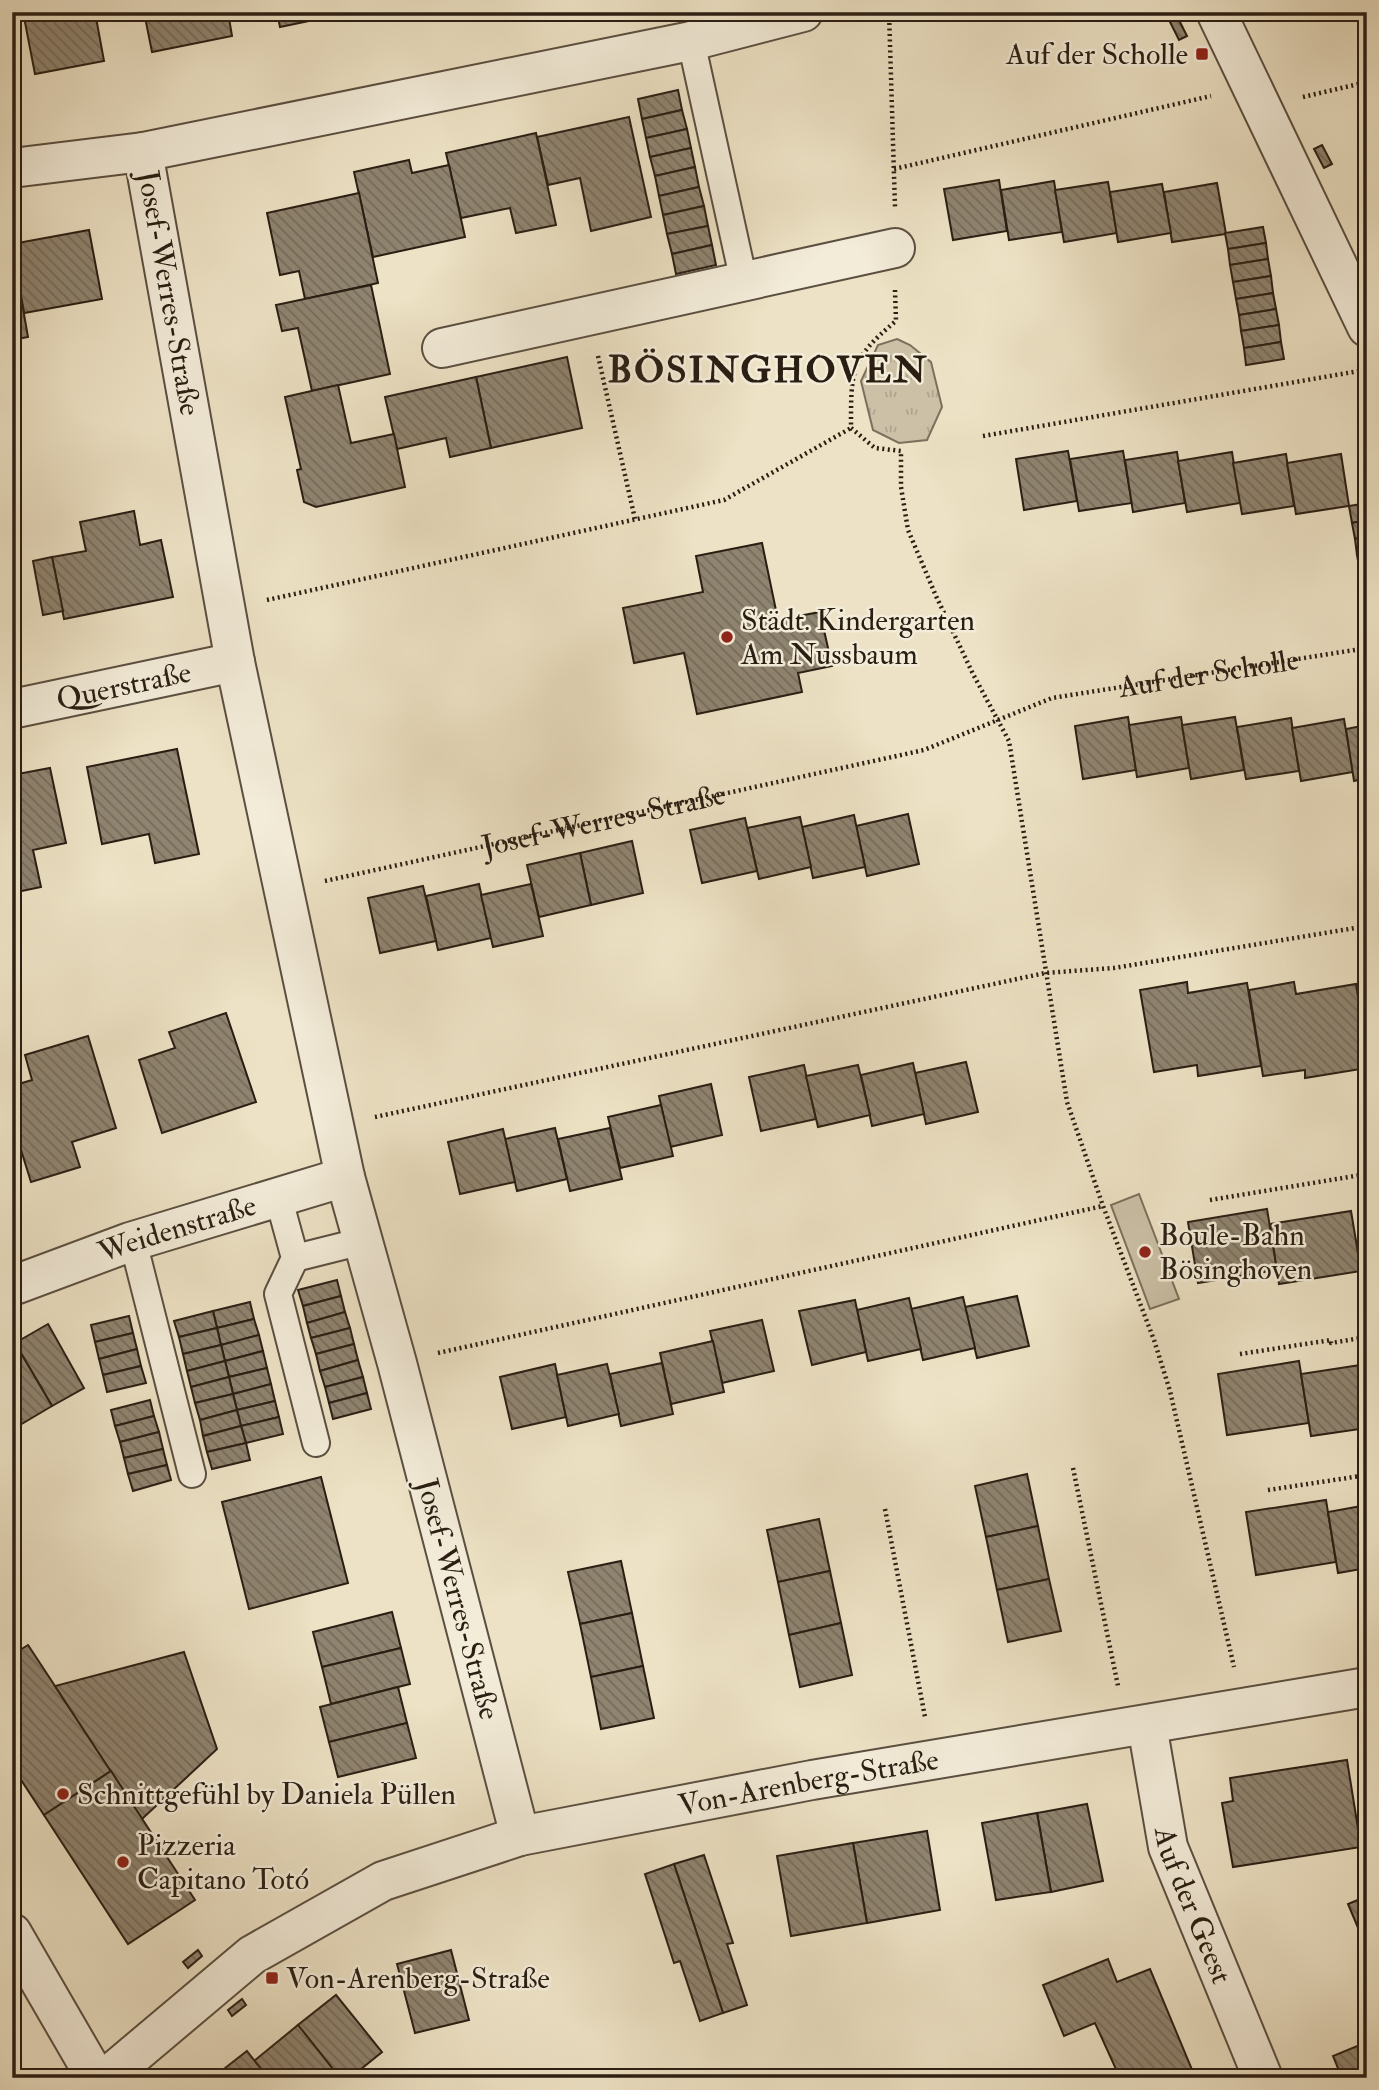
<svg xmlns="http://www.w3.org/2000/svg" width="1379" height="2090" font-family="'IM FELL Double Pica',serif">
<defs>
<pattern id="grass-tufts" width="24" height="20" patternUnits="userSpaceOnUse" patternTransform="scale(1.75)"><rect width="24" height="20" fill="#ccc1a7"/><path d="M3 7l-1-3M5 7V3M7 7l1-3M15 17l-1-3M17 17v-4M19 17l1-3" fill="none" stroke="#afa58f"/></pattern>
<pattern id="building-back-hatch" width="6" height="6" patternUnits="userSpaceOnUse" patternTransform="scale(1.75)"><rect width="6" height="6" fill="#8f8470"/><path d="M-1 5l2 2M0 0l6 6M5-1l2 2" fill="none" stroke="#756b5b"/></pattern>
</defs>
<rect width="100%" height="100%" fill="#ede2c5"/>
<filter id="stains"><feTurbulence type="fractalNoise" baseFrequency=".00286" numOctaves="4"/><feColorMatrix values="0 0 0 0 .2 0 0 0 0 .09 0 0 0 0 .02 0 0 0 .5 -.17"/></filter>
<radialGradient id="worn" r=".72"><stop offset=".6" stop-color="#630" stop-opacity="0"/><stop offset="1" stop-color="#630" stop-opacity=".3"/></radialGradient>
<path fill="url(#grass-tufts)" stroke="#7b705d" stroke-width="2" d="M897,339L910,345L931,362L942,407L927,440L899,443L873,430L861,381L878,345Z"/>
<path fill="#ccc1a7" stroke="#7b705d" stroke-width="2" d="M1139,1194L1179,1299L1150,1309L1111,1205Z"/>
<g fill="url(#building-back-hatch)" stroke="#2a1e13" stroke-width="2">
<path d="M23,12H95L104,61L35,74Z"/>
<path d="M144,12H228L232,36L152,52Z"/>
<path d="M277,12H352L280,27Z"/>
<path d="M1170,12H1175L1187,36L1179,40L1166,14Z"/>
<path d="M678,90L682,110L642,119L638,99Z"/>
<path d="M682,110L687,129L646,138L642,119Z"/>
<path d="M629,117L651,217L591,231L580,178L548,185L537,137Z"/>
<path d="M687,129L691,148L650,157L646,138Z"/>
<path d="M536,133L556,225L516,233L510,208L461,218L446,153Z"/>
<path d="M1322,145L1332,164L1324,168L1314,149Z"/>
<path d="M691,148L695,167L655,176L650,157Z"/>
<path d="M409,160L412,173L449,165L465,237L373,257L354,172Z"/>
<path d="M695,167L699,187L659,196L655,176Z"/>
<path d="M999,180L1007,231L953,240L944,189Z"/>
<path d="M1054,181L1062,232L1009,240L1001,190Z"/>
<path d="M1108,182L1117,233L1064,242L1055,190Z"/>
<path d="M1217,183L1226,234L1172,242L1164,192Z"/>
<path d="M1162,184L1171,233L1118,242L1110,192Z"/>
<path d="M699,187L704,206L663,215L659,196Z"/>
<path d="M359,193L378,283L305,299L299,271L280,275L267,213Z"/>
<path d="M704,206L708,226L667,234L663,215Z"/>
<path d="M708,226L712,245L672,254L667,234Z"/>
<path d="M1263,227L1266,243L1228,249L1225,233Z"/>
<path d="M89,230L102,299L24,313L12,244Z"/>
<path d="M1266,243L1268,259L1230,265L1228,249Z"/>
<path d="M712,245L716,265L676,274L672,254Z"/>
<path d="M12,246L28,337L12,340Z"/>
<path d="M1268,259L1271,276L1233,282L1230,265Z"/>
<path d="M1271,276L1273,293L1236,299L1233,282Z"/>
<path d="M371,285L390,374L312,391L298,328L282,331L276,305Z"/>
<path d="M1273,293L1276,309L1239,315L1236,299Z"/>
<path d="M1276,309L1279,325L1241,331L1239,315Z"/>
<path d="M1279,325L1281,342L1244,348L1241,331Z"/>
<path d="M1281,342L1284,359L1246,365L1244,348Z"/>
<path d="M567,357L582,428L491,448L476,377Z"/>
<path d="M476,377L491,448L450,457L446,438L397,449L385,397Z"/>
<path d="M338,385L351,443L394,434L405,487L316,507L304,502L297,470L301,469L285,397Z"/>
<path d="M1068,451L1077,501L1024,510L1016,459Z"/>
<path d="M1123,451L1132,503L1079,511L1070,459Z"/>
<path d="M1177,452L1185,503L1133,512L1125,460Z"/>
<path d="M1232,452L1240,503L1187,512L1178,461Z"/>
<path d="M1286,454L1294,506L1242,514L1233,463Z"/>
<path d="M1341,454L1349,506L1296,514L1287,463Z"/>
<path d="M1367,503V520L1352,523L1349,506Z"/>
<path d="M134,511L140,545L161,540L173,597L64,619L52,557L86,551L80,522Z"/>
<path d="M1367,520V537L1355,539L1352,523Z"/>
<path d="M1367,537V554L1357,555L1355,539Z"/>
<path d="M762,543L778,620L820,612L832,666L798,673L802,692L697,714L684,653L634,663L623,608L703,592L696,556Z"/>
<path d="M1367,554V570L1360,572L1357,555Z"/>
<path d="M52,557L63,611L43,615L33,561Z"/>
<path d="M1367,570V588L1363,589L1360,572Z"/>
<path d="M1128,717L1136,770L1083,779L1075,726Z"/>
<path d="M1181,717L1189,768L1137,777L1129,725Z"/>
<path d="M1235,717L1244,770L1191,779L1182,725Z"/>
<path d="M1291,718L1299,771L1246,779L1237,727Z"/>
<path d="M1344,719L1353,772L1301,781L1292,728Z"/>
<path d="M1367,725V778L1354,781L1346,729Z"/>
<path d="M177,749L199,854L155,863L149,834L102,844L87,767Z"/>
<path d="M50,768L66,843L33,850L41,887L12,893V775Z"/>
<path d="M908,814L919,864L867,876L856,826Z"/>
<path d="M854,815L865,867L813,878L802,827Z"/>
<path d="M800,817L811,867L759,879L747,828Z"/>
<path d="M745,818L757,871L702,883L690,830Z"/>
<path d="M632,841L643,893L591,905L580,853Z"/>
<path d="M580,853L591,905L539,917L527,865Z"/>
<path d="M479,884L491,938L438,950L426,896Z"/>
<path d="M531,884L543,936L493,947L481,895Z"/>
<path d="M423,886L436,941L380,953L368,898Z"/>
<path d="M1187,982L1188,993L1247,983L1261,1066L1198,1076L1197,1065L1154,1072L1140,990Z"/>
<path d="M1294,982L1296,994L1356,984L1367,1052V1068L1305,1078V1070L1263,1076L1249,990Z"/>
<path d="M1367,992V1052L1358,993Z"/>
<path d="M226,1013L256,1102L162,1133L139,1060L175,1048L169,1032Z"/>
<path d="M88,1036L116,1128L72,1142L80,1167L31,1182L12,1121V1086L32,1080L25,1055Z"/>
<path d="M966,1062L978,1112L926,1124L915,1073Z"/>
<path d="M913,1063L924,1114L872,1126L861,1075Z"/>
<path d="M804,1065L816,1119L761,1131L749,1077Z"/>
<path d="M858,1065L870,1115L818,1127L806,1076Z"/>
<path d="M711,1084L722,1135L670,1147L659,1096Z"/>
<path d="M661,1105L673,1156L620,1168L608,1117Z"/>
<path d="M555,1128L567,1179L517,1191L505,1139Z"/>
<path d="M610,1128L622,1179L570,1191L558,1139Z"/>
<path d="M503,1129L515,1182L460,1194L448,1142Z"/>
<path d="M1267,1209L1277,1270L1198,1283L1188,1222Z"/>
<path d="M1351,1211L1361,1271L1279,1284L1270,1224Z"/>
<path d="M337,1280L341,1296L303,1306L298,1290Z"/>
<path d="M341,1296L345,1312L307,1323L303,1306Z"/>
<path d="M1017,1296L1029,1346L977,1358L965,1307Z"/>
<path d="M963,1297L975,1348L923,1360L911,1309Z"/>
<path d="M909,1298L921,1349L868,1361L857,1310Z"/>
<path d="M855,1300L866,1352L812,1365L799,1311Z"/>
<path d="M250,1302L254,1319L217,1328L213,1311Z"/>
<path d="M213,1311L217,1328L179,1337L174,1321Z"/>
<path d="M345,1312L350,1328L311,1338L307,1323Z"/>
<path d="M129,1316L133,1333L95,1342L91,1325Z"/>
<path d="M254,1319L259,1335L221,1345L217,1328Z"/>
<path d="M762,1320L774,1371L722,1383L710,1331Z"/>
<path d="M48,1324L84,1388L52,1406L15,1343Z"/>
<path d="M217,1328L221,1345L183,1354L179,1337Z"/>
<path d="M350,1328L354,1344L316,1354L311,1338Z"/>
<path d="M133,1333L137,1349L99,1359L95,1342Z"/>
<path d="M259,1335L263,1351L225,1361L221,1345Z"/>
<path d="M713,1341L724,1392L671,1404L660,1353Z"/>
<path d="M15,1343L52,1406L20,1425L12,1412V1344Z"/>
<path d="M354,1344L358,1360L320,1371L316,1354Z"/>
<path d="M221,1345L225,1361L187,1371L183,1354Z"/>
<path d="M137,1349L141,1366L103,1375L99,1359Z"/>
<path d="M263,1351L267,1368L229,1377L225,1361Z"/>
<path d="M358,1360L363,1377L325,1387L320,1371Z"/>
<path d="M225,1361L229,1377L191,1387L187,1371Z"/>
<path d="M1299,1361L1309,1423L1227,1435L1218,1374Z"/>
<path d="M662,1363L673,1414L621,1426L610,1374Z"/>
<path d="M555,1364L566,1417L512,1429L500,1377Z"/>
<path d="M607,1364L619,1414L568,1426L557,1375Z"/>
<path d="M1367,1364V1428L1311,1436L1301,1374Z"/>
<path d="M141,1366L146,1383L107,1392L103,1375Z"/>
<path d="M267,1368L271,1384L233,1394L229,1377Z"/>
<path d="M229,1377L233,1394L195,1403L191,1387Z"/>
<path d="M363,1377L367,1393L329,1403L325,1387Z"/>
<path d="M271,1384L275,1401L237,1410L233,1394Z"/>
<path d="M367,1393L371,1409L333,1419L329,1403Z"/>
<path d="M233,1394L237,1410L200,1420L195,1403Z"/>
<path d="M150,1400L154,1416L115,1426L111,1410Z"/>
<path d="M275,1401L279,1417L241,1426L237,1410Z"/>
<path d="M237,1410L241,1426L203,1436L200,1420Z"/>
<path d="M12,1412L20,1425L12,1429Z"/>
<path d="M154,1416L159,1432L120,1442L115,1426Z"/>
<path d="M279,1417L283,1434L246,1443L241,1426Z"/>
<path d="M241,1426L246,1443L207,1452L203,1436Z"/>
<path d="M159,1432L163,1449L124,1458L120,1442Z"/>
<path d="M246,1443L250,1460L212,1469L207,1452Z"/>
<path d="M163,1449L167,1465L128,1474L124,1458Z"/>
<path d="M167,1465L171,1480L133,1491L128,1474Z"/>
<path d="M1027,1474L1038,1526L986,1537L975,1486Z"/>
<path d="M321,1477L348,1583L249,1609L222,1502Z"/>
<path d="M1326,1500L1336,1562L1256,1575L1246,1512Z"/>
<path d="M1367,1505V1568L1338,1573L1328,1512Z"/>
<path d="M819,1519L830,1571L778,1582L767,1530Z"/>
<path d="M1038,1526L1049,1579L997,1590L986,1537Z"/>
<path d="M621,1561L632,1613L580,1624L568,1572Z"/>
<path d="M830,1571L841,1623L789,1635L778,1582Z"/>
<path d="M1049,1579L1061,1631L1008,1642L997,1590Z"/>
<path d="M392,1612L401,1648L322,1667L313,1632Z"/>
<path d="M632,1613L643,1666L591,1677L580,1624Z"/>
<path d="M841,1623L852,1675L800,1687L789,1635Z"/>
<path d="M28,1645L111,1771L44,1815L12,1766V1655Z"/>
<path d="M401,1648L410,1684L331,1704L322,1667Z"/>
<path d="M184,1652L217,1749L142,1819L55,1686Z"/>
<path d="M643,1666L654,1718L601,1729L591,1677Z"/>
<path d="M398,1687L407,1723L329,1742L320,1707Z"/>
<path d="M407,1723L416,1758L338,1777L329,1742Z"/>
<path d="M1347,1760L1361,1847L1233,1867L1222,1803L1233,1801L1230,1778Z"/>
<path d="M111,1771L195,1900L128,1944L44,1815Z"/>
<path d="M1087,1804L1103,1881L1051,1892L1037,1813Z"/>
<path d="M1037,1813L1051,1892L996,1900L982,1823Z"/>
<path d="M927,1831L940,1910L867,1923L853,1843Z"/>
<path d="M853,1843L867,1923L791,1936L777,1856Z"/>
<path d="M704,1855L733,1943L727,1944L747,2005L723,2013L674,1864Z"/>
<path d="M674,1864L723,2013L700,2021L680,1961L674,1963L645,1874Z"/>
<path d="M1367,1896V1949L1348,1904Z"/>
<path d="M198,1950L202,1956L188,1968L183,1962Z"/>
<path d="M451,1950L469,2020L415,2033L397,1964Z"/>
<path d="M1108,1959L1117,1982L1150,1969L1193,2072L1180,2078H1120L1095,2023L1064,2036L1043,1985Z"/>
<path d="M336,1995L382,2052L350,2078H340L298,2025Z"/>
<path d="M242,1999L246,2005L232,2016L228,2010Z"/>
<path d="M298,2025L340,2078H268L254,2061Z"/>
<path d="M1367,2042V2078H1342L1333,2056Z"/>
<path d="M247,2051L268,2078H213L220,2072Z"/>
</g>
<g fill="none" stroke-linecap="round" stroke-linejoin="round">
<defs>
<g id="service">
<path d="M691,41L744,282"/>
<path d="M278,1196L295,1258L278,1294L316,1443"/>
<path d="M130,1242L138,1261L192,1474"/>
<path d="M295,1258L363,1241"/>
</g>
<g id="minor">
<path d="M1216,12L1367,327"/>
<path d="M12,168L143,152"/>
<path d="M442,348L895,248"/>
<path id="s2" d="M12,709L235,662"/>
<path id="s3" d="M12,1286L130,1242L345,1177"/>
<path id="s4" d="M1147,1725L1168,1847L1263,2078"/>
<path d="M520,1836L397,1363L345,1177L235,662L143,152L691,41L803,12"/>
<path d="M12,1933L96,2078"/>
<path id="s5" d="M106,2078L252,1955L383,1881L520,1836L812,1780L1367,1687"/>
</g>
</defs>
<use href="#service" stroke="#5b4f40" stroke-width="30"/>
<use href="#minor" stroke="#5b4f40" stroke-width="42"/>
<g stroke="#2a1e13" stroke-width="4.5" stroke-dasharray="2 3.5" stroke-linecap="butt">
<path d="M889,12L895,207"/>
<path d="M1303,97L1367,82"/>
<path d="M894,169L1211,96"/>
<path d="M895,290L896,321C850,359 851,371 851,428L875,448L901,451V487L908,530L936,596L973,674L1009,741L1067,1102L1103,1206L1154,1340L1170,1391L1234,1667"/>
<path d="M598,356L635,519"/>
<path d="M983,436L1359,371"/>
<path d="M267,600L724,500L851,428"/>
<path id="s1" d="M325,881L924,750L1052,698L1367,648"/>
<path d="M375,1117L1045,973L1114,968L1367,926"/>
<path d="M1210,1200L1367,1174"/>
<path d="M438,1353L1103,1206"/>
<path d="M1240,1354L1331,1340V1343L1367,1337"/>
<path d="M1073,1468L1118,1686"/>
<path d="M1268,1490L1367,1475"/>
<path d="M885,1509L925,1717"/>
</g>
<use href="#service" stroke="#f3ecd9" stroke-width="26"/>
<use href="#minor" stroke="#f3ecd9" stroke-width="38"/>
</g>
<g fill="#8f2418" stroke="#f3ecd9" stroke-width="2.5">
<rect x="1195" y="47" width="14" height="14" rx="3.5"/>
<circle cx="727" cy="637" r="7"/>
<circle cx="1145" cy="1252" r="7"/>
<circle cx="63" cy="1794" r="7"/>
<circle cx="123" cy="1862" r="7"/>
<rect x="265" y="1971" width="14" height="14" rx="3.5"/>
</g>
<g text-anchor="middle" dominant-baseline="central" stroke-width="5" stroke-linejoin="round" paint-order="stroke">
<g font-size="30" fill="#2a1e13" stroke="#f3ecd9" text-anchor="start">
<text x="1188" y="54" text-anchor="end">Auf der Scholle</text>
<text x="741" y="620">Städt. Kindergarten<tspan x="741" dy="34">Am Nussbaum</tspan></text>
<text x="1159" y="1235">Boule-Bahn<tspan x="1159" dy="34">Bösinghoven</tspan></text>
<text x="77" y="1794">Schnittgefühl by Daniela Püllen</text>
<text x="137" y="1845">Pizzeria<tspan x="137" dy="34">Capitano Totó</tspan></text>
<text x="286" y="1978">Von-Arenberg-Straße</text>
</g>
<g font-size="30" fill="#2a1e13" stroke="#f3ecd9">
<text transform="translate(169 293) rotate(80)">Josef-Werres-Straße</text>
<text stroke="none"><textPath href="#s1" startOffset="910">Auf der Scholle</textPath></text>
<text stroke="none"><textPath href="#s2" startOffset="114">Querstraße</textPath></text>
<text stroke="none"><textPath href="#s1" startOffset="285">Josef-Werres-Straße</textPath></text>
<text stroke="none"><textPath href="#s3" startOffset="175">Weidenstraße</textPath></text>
<text transform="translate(458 1599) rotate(75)">Josef-Werres-Straße</text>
<text stroke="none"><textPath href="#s5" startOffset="779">Von-Arenberg-Straße</textPath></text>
<text stroke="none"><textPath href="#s4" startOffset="187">Auf der Geest</textPath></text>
</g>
<g font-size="37" font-weight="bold" letter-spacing="2" fill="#2a1e13" stroke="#f3ecd9">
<text x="768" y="370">BÖSINGHOVEN</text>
</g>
</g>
<rect width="1379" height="2090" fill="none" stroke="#ede2c5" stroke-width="42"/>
<rect x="14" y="14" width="1351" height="2062" fill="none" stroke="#2a1e13" stroke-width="3.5"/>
<rect x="21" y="21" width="1337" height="2048" fill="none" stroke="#2a1e13" stroke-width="2"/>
<rect width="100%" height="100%" filter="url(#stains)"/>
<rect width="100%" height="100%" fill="url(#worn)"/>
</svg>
